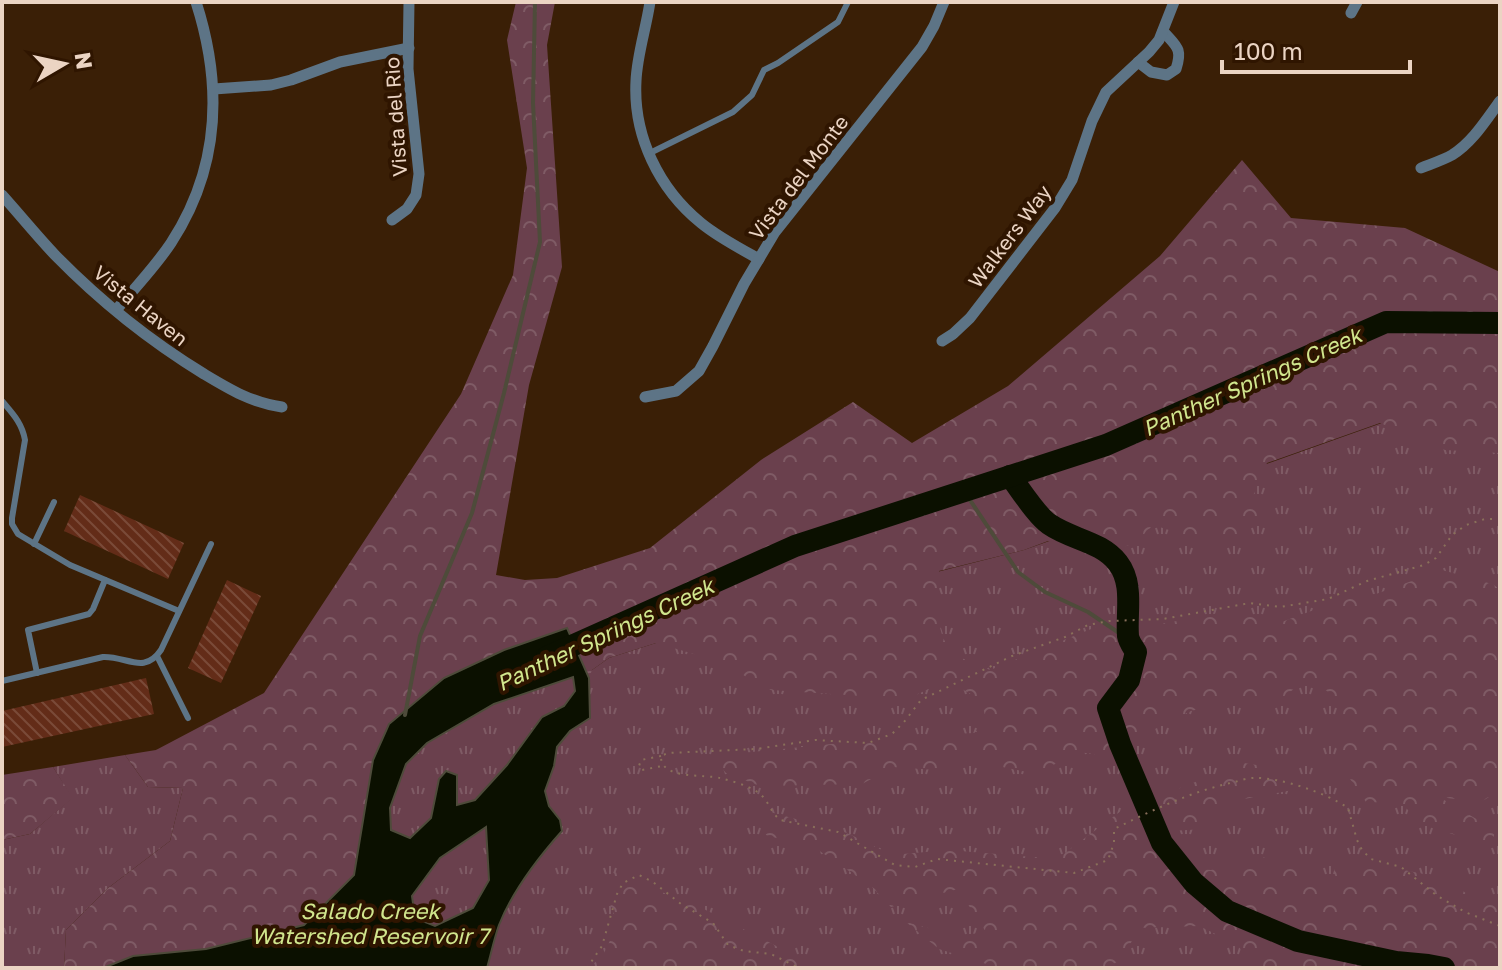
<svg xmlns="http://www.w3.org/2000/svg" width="1502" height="970" font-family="'Golos Text',sans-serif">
<defs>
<pattern id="grass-tufts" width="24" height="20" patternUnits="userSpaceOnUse" patternTransform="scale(2)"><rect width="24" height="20" fill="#6a404d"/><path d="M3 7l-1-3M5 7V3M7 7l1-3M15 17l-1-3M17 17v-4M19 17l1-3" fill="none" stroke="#7f5b65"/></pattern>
<pattern id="forest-crowns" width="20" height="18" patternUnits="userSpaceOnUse" patternTransform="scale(2)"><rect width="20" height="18" fill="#6a404d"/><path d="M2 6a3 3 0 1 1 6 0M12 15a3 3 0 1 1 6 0" fill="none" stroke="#7f5b65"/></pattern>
<pattern id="building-back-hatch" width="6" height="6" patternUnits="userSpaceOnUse" patternTransform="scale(2)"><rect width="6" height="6" fill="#632c18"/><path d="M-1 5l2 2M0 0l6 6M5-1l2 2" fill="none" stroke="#7a4a38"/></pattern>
</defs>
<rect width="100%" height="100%" fill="#3a1f06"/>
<g fill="url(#grass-tufts)">
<path d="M1500,381V968H103L389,724L592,670L609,658L656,643L1024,550Z"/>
<path d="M125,755L148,787L183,788L170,841L108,888L66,930L64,968H2V840L30,834L72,798L53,767Z"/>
</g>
<g fill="url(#forest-crowns)">
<path d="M516,2H555L547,45L562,267L529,385L496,575L525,580L557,578L650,548L761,460L853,402L912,443L1008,386L1160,256L1242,160L1291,218L1405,228L1500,272V453L1445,450L1380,423L1267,463L1250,503L1265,520L1235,535L1198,539L1153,525L1135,543L1102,554L1048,541L1024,550L939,571C938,596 933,635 954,653C963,660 979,665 990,670L1096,627L1161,624L1235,610L1279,623L1338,601L1376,594L1442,570L1492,584L1500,589V790L1481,802L1439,797L1495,830L1492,847L1422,824L1401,803L1366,802L1348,776L1336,747L1345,719C1335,694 1330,687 1301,684L1280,699L1233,700L1191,711L1147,733L1109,756L1078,752L1036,774L993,765L974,757L950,771L893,767L862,784L760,786L726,773L711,756L912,736L974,733L987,723L981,700L948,681L906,699L771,690L715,660L656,643L609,658L592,670L589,678L567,628L444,678L363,815L354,875L304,925L206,949L133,956L103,968H64L66,930L108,888L170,841L183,788L148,787L125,755L156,750L264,693L461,394L513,275L527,168L507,40Z"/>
<path d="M1244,763L1281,769L1298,789L1244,799L1206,829L1150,832L1170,867L1211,870L1260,857L1294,863L1338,892L1334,868L1350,859L1443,878L1472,897L1500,904V968H1252L1238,945L1199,926L1139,928L1121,961L1100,968H999L939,949L906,922L958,936L986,932L958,889L891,907L871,886L805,841L783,840L766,835L761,820L770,812L847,833L892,855L948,850L1057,859L1121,811Z"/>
<path d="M53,767L73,798L30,834L2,840V775Z"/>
<path d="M616,872L643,885L696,905L788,952L801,968H589L603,955L618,924L600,879Z"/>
</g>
<path fill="#0b1000" stroke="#4e4b3a" stroke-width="2" fill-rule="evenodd" d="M567,628L589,678L590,718L570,731L557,747L554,766L545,791L549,806L560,820L562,831C537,859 513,890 499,925C494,939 491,954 487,968H103L133,956L206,949L304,925L354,875L373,760L389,724L444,678L504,650ZM573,677L575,691L564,706L542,717L507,765L475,800L457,805V775L446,771L439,779L431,818L410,838L391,830L390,808L406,764L427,743L494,704ZM486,827L489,880L473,908L435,926L415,918L412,896L440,858Z"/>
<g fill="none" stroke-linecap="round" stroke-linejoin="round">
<g stroke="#4e4b3a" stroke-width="4">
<path d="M964,491L1018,572L1045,592L1088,612L1128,639"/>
<path d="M405,715L420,636L472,513L504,393L540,242L533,103L535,2"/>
</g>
<g stroke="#0b1000" stroke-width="22">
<path d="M1010,476C1020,489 1037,516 1049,524C1072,540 1101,541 1118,563C1134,584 1126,612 1128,636C1129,642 1133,647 1136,652L1129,680L1108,708L1120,744L1162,843L1194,883L1227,911L1298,941L1396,962L1428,965L1444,968"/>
<path d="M547,657L795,546L1106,445L1386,322L1500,323"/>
</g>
</g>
<g fill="url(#building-back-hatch)">
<path d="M80,495L184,543L168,579L64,531Z"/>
<path d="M227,580L261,596L221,683L188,668Z"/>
<path d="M146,678L154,714L2,747V711Z"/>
</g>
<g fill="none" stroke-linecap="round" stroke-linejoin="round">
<g stroke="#896f5a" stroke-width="2" stroke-dasharray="2 6" stroke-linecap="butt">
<path d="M1500,519H1485L1466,525L1452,535L1436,558L1424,565L1367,581L1328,599L1280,607L1250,603L1163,619L1109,621L1088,625L1065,637L1012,656L921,700L904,722L892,734L868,743L815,740L756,749L668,753L661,756C660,780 705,774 720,778C732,781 746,785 756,791C768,798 770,812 780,820L838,832L895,865L915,867L937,859L1074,873L1108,860L1114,843V829C1153,810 1192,791 1235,782C1241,780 1248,778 1254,778C1279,777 1327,793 1348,808L1357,840L1362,850L1371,859L1401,867L1436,895L1465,912L1500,926"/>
<path d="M661,756L641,760L639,766L642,770L662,766"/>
<path d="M587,968L602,946L617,894L623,883L639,875L653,882L681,904L713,923L728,945L744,951L771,954L799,968"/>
</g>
<g stroke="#5d7486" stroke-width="6">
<path d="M650,153L733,112L752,95L764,70L778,63L838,22L848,2"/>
<path d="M2,401C13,414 22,423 25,440L12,518V524L18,534L70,565L179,611"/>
<path d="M34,544L54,502"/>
<path d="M157,656L188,718"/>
<path d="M37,673L28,630L89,614L93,609L105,580"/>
<path d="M2,681L103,657C127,656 144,675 161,650L211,544"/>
</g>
<g stroke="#5d7486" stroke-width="11">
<path d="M650,2C646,29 637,55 636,81C633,136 659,189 701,223C718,237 739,248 759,259"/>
<path d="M1351,13L1357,2"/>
<path d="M1138,62L1151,72L1167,75L1176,69C1183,48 1176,46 1163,31"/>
<path d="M214,89L271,85L291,80L340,62L409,48"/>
<path d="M1421,168C1431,164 1443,160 1452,155C1472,143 1486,120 1500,101"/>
<path d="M2,195C20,215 37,236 55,255C99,300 150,341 204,374C229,389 252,403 282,407"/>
<path d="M392,220L407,209L416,195L419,174L408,69L409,2"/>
<path d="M116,310C135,288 155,267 171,243C220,168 223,86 196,2"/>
<path d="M942,341L953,334L970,318L1055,208L1072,180L1092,121L1106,92L1149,52L1159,40L1174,2"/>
<path d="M645,397L676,391L699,371L713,346L744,284L775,232L922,47L934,26L944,2"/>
</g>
</g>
<g text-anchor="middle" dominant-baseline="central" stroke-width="8" stroke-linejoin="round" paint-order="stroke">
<g font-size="20" fill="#ebd4c3" stroke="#2f1500">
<text transform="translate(395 117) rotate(-94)">Vista del Rio</text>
<text transform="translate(798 177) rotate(-53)">Vista del Monte</text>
<text transform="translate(1009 236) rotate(-53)">Walkers Way</text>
<text transform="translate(141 305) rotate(39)">Vista Haven</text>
</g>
<g font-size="22" font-style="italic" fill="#d1e68d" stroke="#2f1500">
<text transform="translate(1252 381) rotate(-24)">Panther Springs Creek</text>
<text transform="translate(605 634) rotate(-25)">Panther Springs Creek</text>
<text x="370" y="910">Salado Creek<tspan x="370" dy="25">Watershed Reservoir 7</tspan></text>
</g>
</g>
<rect width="1502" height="970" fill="none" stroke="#ebd4c3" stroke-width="8"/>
<g transform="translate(64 64) rotate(81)" stroke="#2f1500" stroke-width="6" paint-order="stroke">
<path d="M0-6L14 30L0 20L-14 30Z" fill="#ebd4c3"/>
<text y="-12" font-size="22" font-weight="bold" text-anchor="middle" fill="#ebd4c3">N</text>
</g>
<path d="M1222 60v12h188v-12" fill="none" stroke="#ebd4c3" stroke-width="4"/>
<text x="1234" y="60" font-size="24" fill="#ebd4c3" stroke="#2f1500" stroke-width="6" paint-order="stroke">100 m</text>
</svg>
